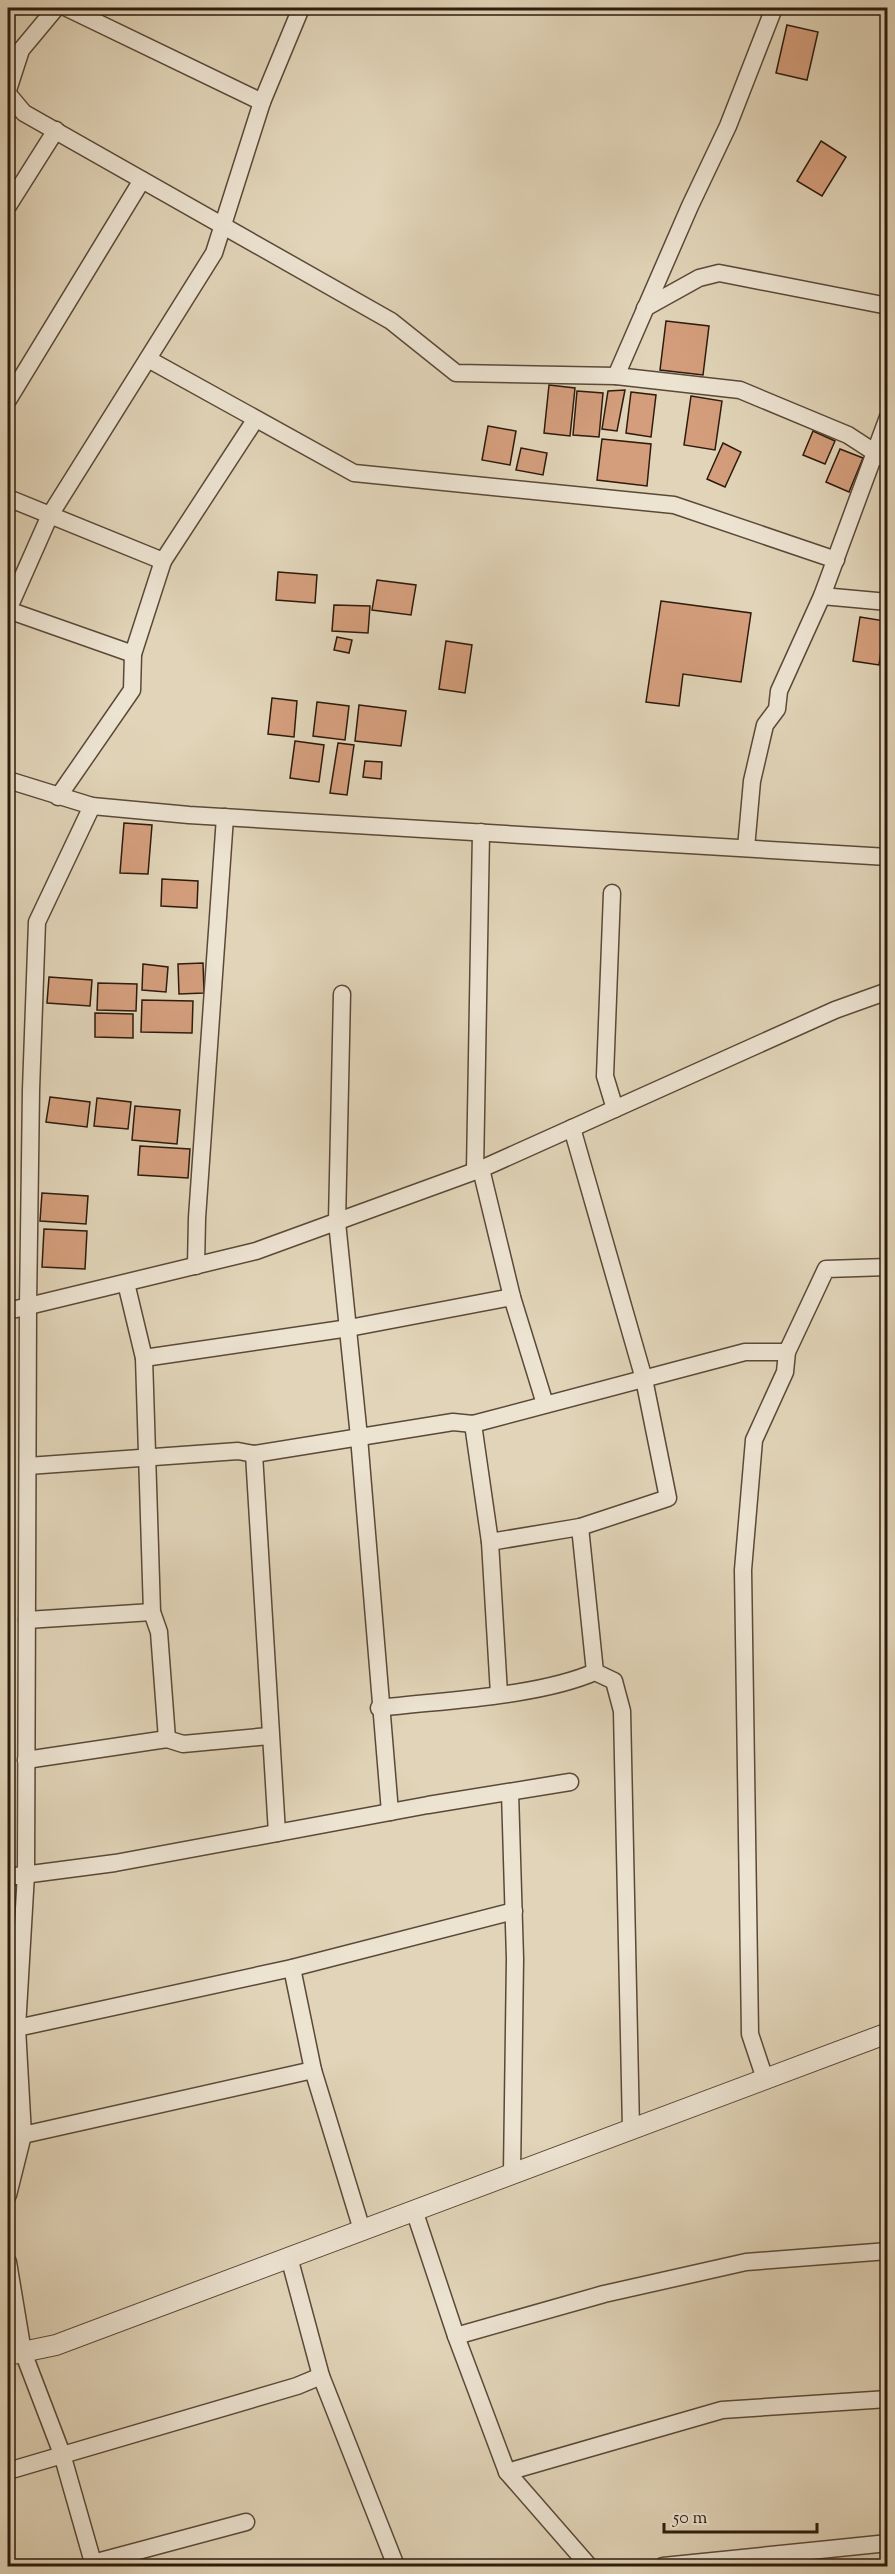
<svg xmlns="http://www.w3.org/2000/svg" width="895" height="2574" font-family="'Sorts Mill Goudy',serif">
<rect width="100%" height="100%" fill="#e1d4b8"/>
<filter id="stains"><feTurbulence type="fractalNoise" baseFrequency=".00333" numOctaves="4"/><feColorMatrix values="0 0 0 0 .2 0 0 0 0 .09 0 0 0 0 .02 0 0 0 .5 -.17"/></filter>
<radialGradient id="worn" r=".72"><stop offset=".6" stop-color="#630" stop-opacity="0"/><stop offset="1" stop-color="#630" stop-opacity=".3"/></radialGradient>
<g fill="#d49e7c" stroke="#2e1b0d" stroke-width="1.5">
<path d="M787,25L818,32L807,80L776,73Z"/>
<path d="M821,141L846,157L822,196L797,181Z"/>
<path d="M666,321L709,326L703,375L660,370Z"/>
<path d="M549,385L575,388L570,436L544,433Z"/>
<path d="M625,390L617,431L602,429L608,391Z"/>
<path d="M577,391L603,393L599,437L573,435Z"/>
<path d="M631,392L656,395L651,437L626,433Z"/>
<path d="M691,396L722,401L715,450L684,445Z"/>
<path d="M488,426L516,431L510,465L482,460Z"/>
<path d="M813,431L835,441L825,464L803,455Z"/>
<path d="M602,439L651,444L647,486L597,480Z"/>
<path d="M723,443L741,452L725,487L707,479Z"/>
<path d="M521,448L547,453L543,475L516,470Z"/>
<path d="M840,449L863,458L849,492L826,482Z"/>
<path d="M886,550H888V589H882Z"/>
<path d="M278,572L317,575L315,603L276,600Z"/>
<path d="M377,580L416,585L411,615L372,610Z"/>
<path d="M661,601L751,613L741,682L683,674L679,706L646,702Z"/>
<path d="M334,605L370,606L368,633L332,631Z"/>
<path d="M860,617L885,621L879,665L853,661Z"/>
<path d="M337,637L352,640L349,653L334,650Z"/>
<path d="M446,641L472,645L465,693L439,689Z"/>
<path d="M272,698L297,701L294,737L268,734Z"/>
<path d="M317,702L349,706L345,740L313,736Z"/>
<path d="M359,705L406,711L401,746L355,741Z"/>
<path d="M295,741L324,745L319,782L290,778Z"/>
<path d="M338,743L354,745L347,795L330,793Z"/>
<path d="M365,761L382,762L381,779L363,777Z"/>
<path d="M883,792L888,793V813H881Z"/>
<path d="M124,823L152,825L148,874L120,873Z"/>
<path d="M162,879L198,881L197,908L161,906Z"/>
<path d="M203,963L204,993L179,994L178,964Z"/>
<path d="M143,964L168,967L166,992L142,990Z"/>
<path d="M49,977L92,980L90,1006L47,1003Z"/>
<path d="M98,983L137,984L136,1011L97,1010Z"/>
<path d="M142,1000L193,1001L192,1033L141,1032Z"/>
<path d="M95,1013L133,1014V1038L95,1037Z"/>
<path d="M50,1097L90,1102L87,1127L46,1122Z"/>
<path d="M97,1098L131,1102L128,1129L94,1126Z"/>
<path d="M135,1106L180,1110L177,1144L132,1140Z"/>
<path d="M140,1146L190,1149L188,1178L138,1175Z"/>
<path d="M42,1193L88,1196L86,1224L40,1221Z"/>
<path d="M44,1229L87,1231L85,1269L42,1267Z"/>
</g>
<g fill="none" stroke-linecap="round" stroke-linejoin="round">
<defs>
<g id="minor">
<path d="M67,8L262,102"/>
<path d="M8,90L21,50L56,8"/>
<path d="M8,94L24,113L391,321L456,373L616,376L740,390L848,435L888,461"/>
<path d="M8,206L56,130"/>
<path d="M645,308L699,278L719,273L888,306"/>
<path d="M148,359L354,473L674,505L836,560"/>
<path d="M616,376L690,206L728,126L774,8"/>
<path d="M8,400L142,180"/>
<path d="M8,498L163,561L255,420"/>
<path d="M822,596L888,602"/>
<path d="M8,610L50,515L214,253L262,102L301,8"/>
<path d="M8,610L133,654L163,561"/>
<path d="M8,780L92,806L189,815L888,857"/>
<path d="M58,797L132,690L133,654"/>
<path d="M746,848L752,781L765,725L777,709L779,691L822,596L888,417"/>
<path d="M612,893L605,1076L615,1109"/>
<path d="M342,994L337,1222L359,1437L390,1812"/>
<path d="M481,1169L512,1297L545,1404"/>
<path d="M475,1171L481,832"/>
<path d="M196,1266L197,1218L225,817"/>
<path d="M126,1283L144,1358L152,1612L159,1632L167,1739"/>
<path d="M8,1311L256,1251L481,1169L835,1010L888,991"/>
<path d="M144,1358L349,1328L512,1297"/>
<path d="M473,1424L490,1542L499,1694"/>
<path d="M254,1454L277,1833"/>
<path d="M28,1466L238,1451L254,1454L453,1422L473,1424L745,1352H787"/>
<path d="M580,1527L595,1672"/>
<path d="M490,1542L580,1527L668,1498L644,1379L572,1128"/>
<path d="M27,1620L152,1612"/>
<path d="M379,1708C444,1700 537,1697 595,1672L614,1681L622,1711L631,2129"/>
<path d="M26,1760L167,1739L183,1744L269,1736"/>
<path d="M510,1792L515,1959L512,2173"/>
<path d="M8,1877L115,1863L428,1805L570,1782"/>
<path d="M292,1968L313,2070L362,2230"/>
<path d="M17,2028L292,1968L514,1911"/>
<path d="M765,2079L750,2034L743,1570L754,1440L785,1372L787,1352L826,1269L888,1267"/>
<path d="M23,2135L313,2070"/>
<path d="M8,2195L23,2135L17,2028L26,1874L28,1306L31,1090L37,922L92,806"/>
<path d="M414,2210L456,2336L507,2472L589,2566"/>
<path d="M289,2257L321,2376L396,2566"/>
<path d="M8,2262L23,2352L62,2454L94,2566"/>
<path d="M456,2336L604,2294L746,2262L888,2251"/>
<path d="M8,2471L297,2386L321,2376"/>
<path d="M507,2472L722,2410L888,2399"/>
<path d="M93,2563L246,2522"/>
<path d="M663,2566L888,2543"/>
</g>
<path id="tertiary" d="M8,2355L56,2345L888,2033"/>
</defs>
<use href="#minor" stroke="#5b4938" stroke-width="19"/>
<use href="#tertiary" stroke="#5b4938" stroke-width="22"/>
<use href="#minor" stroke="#ece3d1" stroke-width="16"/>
<use href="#tertiary" stroke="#ece3d1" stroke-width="20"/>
</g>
<rect width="895" height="2574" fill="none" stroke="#e1d4b8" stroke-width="30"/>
<rect x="9" y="9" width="877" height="2556" fill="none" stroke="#2e1b0d" stroke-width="3"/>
<rect x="15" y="15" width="865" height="2544" fill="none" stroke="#2e1b0d" stroke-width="1.5"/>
<path d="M664 2523v9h153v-9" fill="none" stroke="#2e1b0d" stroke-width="3"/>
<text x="673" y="2523" font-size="18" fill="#2e1b0d" stroke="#ece3d1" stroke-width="4.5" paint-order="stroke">50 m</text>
<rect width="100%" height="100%" filter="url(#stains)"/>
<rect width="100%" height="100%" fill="url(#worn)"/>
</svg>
